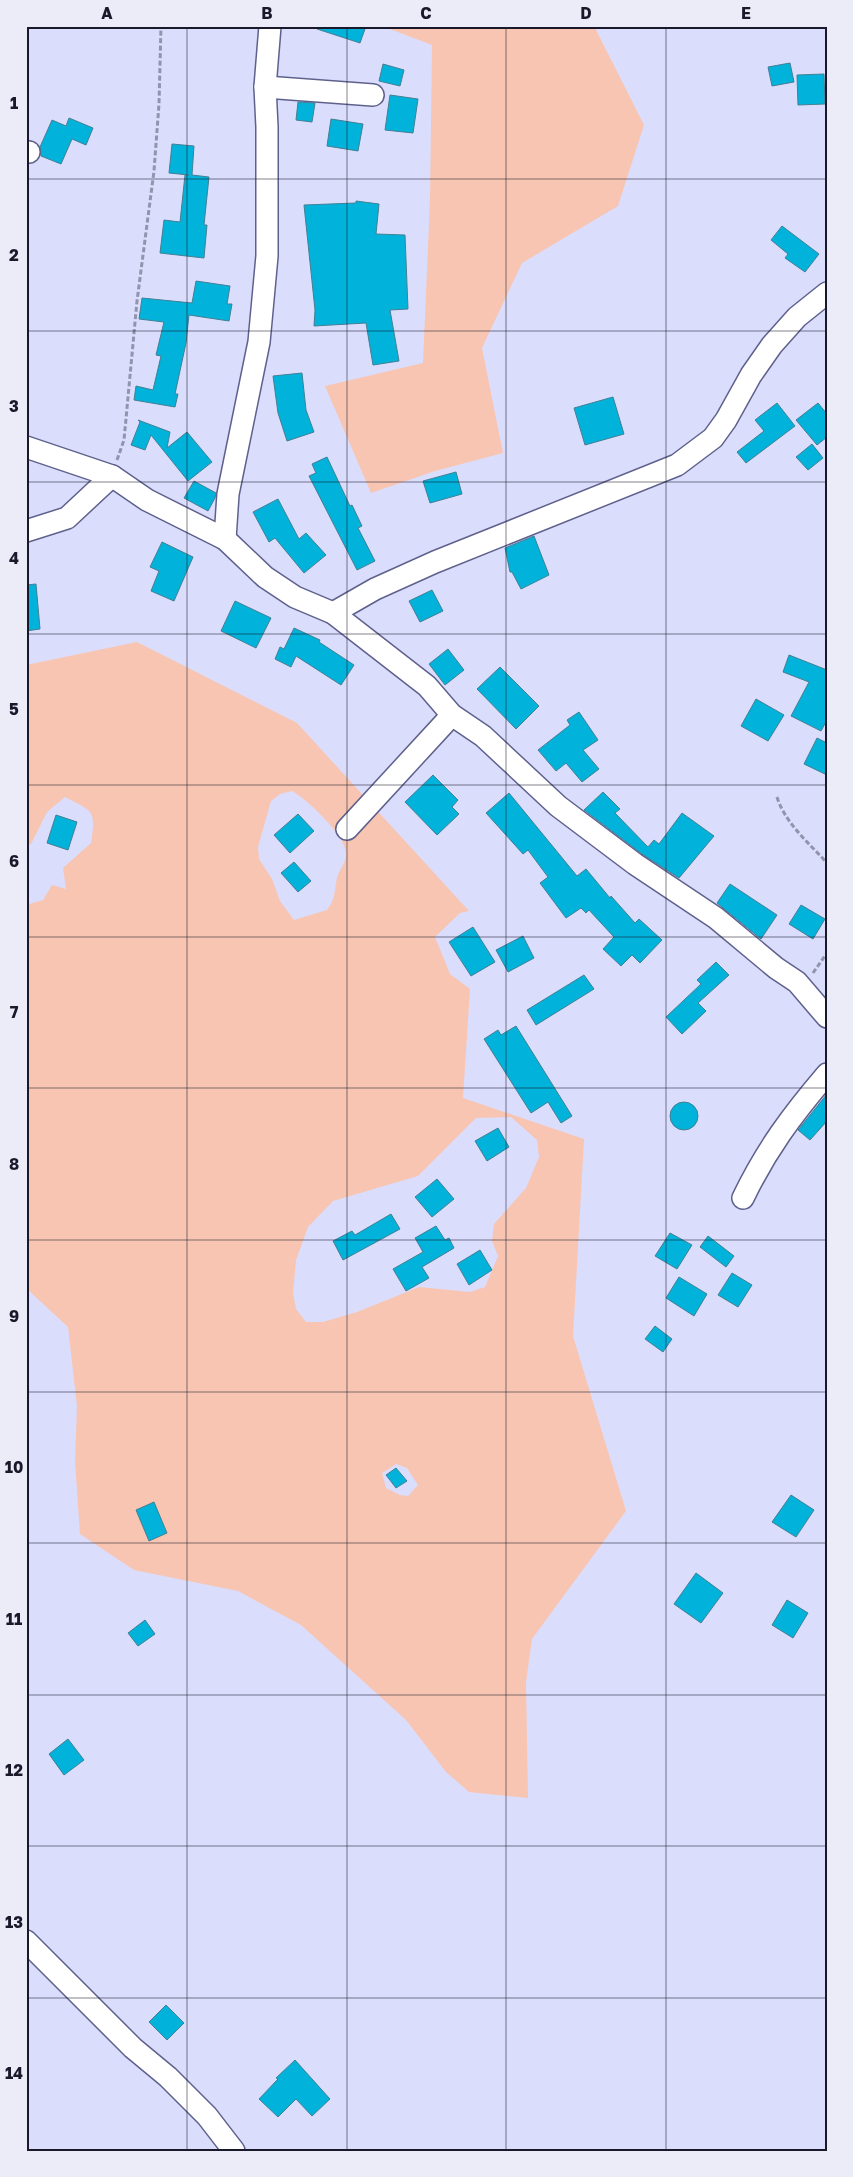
<svg xmlns="http://www.w3.org/2000/svg" width="853" height="2177" font-family="'Golos Text',sans-serif">
<rect width="100%" height="100%" fill="#dbddfc"/>
<g fill="#f8c5b2" fill-rule="evenodd">
<path d="M382,26H594L644,125L618,206L522,263L482,348L503,453L435,471L371,493L325,386L423,363L430,200L432,45Z"/>
<path d="M137,642L297,723L469,911L460,913L435,937L450,974L470,989L463,1098L584,1139L573,1336L626,1511L532,1639L526,1682L528,1798L469,1792L446,1772L406,1720L301,1625L238,1591L134,1570L80,1534L75,1461L77,1406L68,1327L26,1288V905L43,900L52,885L66,889L63,868L91,843C96,810 94,812 65,797L47,812L31,844L26,845V665ZM292,791C308,800 345,835 346,853C347,862 339,870 337,878C334,892 336,898 327,910L294,920L280,901L272,879L259,859L258,847L271,801L280,794ZM511,1117L537,1140L539,1157L526,1188L494,1224L492,1241L498,1256L485,1287L470,1292L419,1287L357,1312L323,1322H306L296,1309L293,1293L296,1260L308,1227L333,1201L418,1176L476,1118ZM396,1464L407,1468L418,1485L408,1496L400,1495L386,1488L382,1473Z"/>
</g>
<g fill="#01b2db" stroke="#438094">
<path d="M318,26H357L365,29L360,43L317,29Z"/>
<path d="M790,63L794,82L772,86L768,67Z"/>
<path d="M383,64L404,70L400,86L379,81Z"/>
<path d="M824,74L825,104L798,105L797,75Z"/>
<path d="M390,95L418,99L413,133L385,130Z"/>
<path d="M298,102L315,103L312,122L296,120Z"/>
<path d="M69,118L93,128L86,145L72,139L61,164L41,156L40,147L52,120L66,126Z"/>
<path d="M331,119L363,124L358,151L327,146Z"/>
<path d="M172,144L194,146L192,175L209,177L204,225H207L204,258L160,253L164,220L180,222L185,175H189L169,173Z"/>
<path d="M356,201L379,204L376,234L405,235L408,309L390,310L399,361L373,365L366,323L314,326L315,310L304,205L356,203Z"/>
<path d="M782,226L819,254L805,272L785,258L788,254L771,240Z"/>
<path d="M196,281L230,286L227,304H232L229,321L189,315L186,343L175,394H178L175,407L134,400L136,386L153,390L161,356L156,355L164,322L139,319L142,298L192,303Z"/>
<path d="M302,373L306,410L314,432L287,441L278,413L273,376Z"/>
<path d="M613,397L624,434L585,445L574,408Z"/>
<path d="M777,403L795,426L746,463L737,452L764,431L755,420Z"/>
<path d="M818,403L827,414V437L817,445L796,420Z"/>
<path d="M138,420L170,432L167,448L187,432L212,462L188,481L151,435L145,450L131,445L140,422Z"/>
<path d="M812,444L823,458L808,470L796,457Z"/>
<path d="M327,457L350,506L352,505L362,526L358,528L375,561L357,570L309,476L316,473L312,464Z"/>
<path d="M456,472L462,494L430,503L423,481Z"/>
<path d="M194,481L216,493L215,498L208,511L184,498Z"/>
<path d="M278,499L299,539L306,533L326,555L304,573L275,538L269,542L253,512Z"/>
<path d="M534,536L549,575L521,589L512,572H510L505,548Z"/>
<path d="M162,542L193,557L174,601L151,591L159,571L150,567Z"/>
<path d="M36,584L40,629L26,631V585Z"/>
<path d="M432,590L443,611L420,622L409,601Z"/>
<path d="M235,601L271,618L256,648L221,631Z"/>
<path d="M294,628L320,640L319,642L354,665L341,685L296,656L291,667L275,659L280,647L284,649Z"/>
<path d="M448,649L464,670L445,685L429,664Z"/>
<path d="M789,655L827,670V720L821,731L791,716L809,682L783,672Z"/>
<path d="M500,667L539,706L516,729L477,689Z"/>
<path d="M756,699L784,715L768,741L741,726Z"/>
<path d="M579,712L598,740L583,750L599,769L582,782L566,763L556,771L538,750L570,725L567,720Z"/>
<path d="M817,738L827,743V775L804,764Z"/>
<path d="M433,775L458,800L452,807L459,814L437,835L405,802Z"/>
<path d="M603,792L620,809L615,813L648,847L654,840L659,844L682,813L714,836L679,878L642,854L584,810Z"/>
<path d="M509,793L577,876L586,869L610,898L611,896L635,923L639,919L662,940L640,963L632,955L621,966L603,949L614,937L589,910L586,913L581,908L566,918L540,883L548,877L528,850L523,854L486,813Z"/>
<path d="M298,814L314,831L290,853L274,835Z"/>
<path d="M56,815L77,822L68,850L47,843Z"/>
<path d="M294,862L311,881L298,892L281,873Z"/>
<path d="M730,884L777,915L761,939L717,903Z"/>
<path d="M801,905L825,919L813,939L789,924Z"/>
<path d="M473,927L495,962L471,976L449,942Z"/>
<path d="M523,936L534,958L508,972L496,950Z"/>
<path d="M716,962L729,975L698,1003L706,1011L682,1034L666,1017L701,984L697,980Z"/>
<path d="M584,975L594,989L536,1025L527,1010Z"/>
<path d="M516,1026L572,1116L561,1123L548,1102L531,1113L484,1039L498,1030L501,1035Z"/>
<path d="M827,1094V1121L810,1140L798,1130Z"/>
<circle cx="684" cy="1116" r="14"/>
<path d="M498,1128L509,1147L487,1161L475,1141Z"/>
<path d="M437,1179L454,1199L432,1217L415,1197Z"/>
<path d="M391,1214L400,1229L343,1260L333,1241L352,1231L355,1235Z"/>
<path d="M436,1226L445,1240L449,1238L454,1248L422,1267L429,1278L406,1291L393,1269L423,1252L415,1238Z"/>
<path d="M670,1233L692,1245L677,1269L655,1256Z"/>
<path d="M708,1236L734,1256L726,1267L700,1247Z"/>
<path d="M480,1250L492,1270L469,1285L457,1264Z"/>
<path d="M732,1273L752,1285L738,1307L718,1295Z"/>
<path d="M679,1277L707,1294L694,1316L666,1298Z"/>
<path d="M655,1326L672,1339L663,1352L645,1339Z"/>
<path d="M396,1468L407,1481L396,1488L386,1475Z"/>
<path d="M791,1495L814,1510L796,1537L772,1522Z"/>
<path d="M154,1502L167,1533L149,1541L136,1510Z"/>
<path d="M696,1573L723,1593L701,1623L674,1604Z"/>
<path d="M787,1600L808,1613L793,1638L772,1625Z"/>
<path d="M145,1620L155,1634L138,1646L128,1633Z"/>
<path d="M68,1739L84,1760L64,1775L49,1754Z"/>
<path d="M166,2005L184,2023L167,2040L149,2022Z"/>
<path d="M295,2060L330,2099L312,2116L296,2099L278,2117L259,2099L278,2079L276,2078Z"/>
</g>
<g fill="none" stroke-linecap="round" stroke-linejoin="round">
<defs>
<g id="minor">
<path d="M265,87L373,95"/>
<path d="M26,152H29"/>
<path d="M26,447L112,476L147,500L225,539L265,577L295,597L333,613L427,686L452,715L483,736L558,806L635,864L716,918L776,968L797,982L827,1017"/>
<path d="M26,531L67,518L112,476"/>
<path d="M225,539L228,494L259,342L267,256V127L265,87L270,26"/>
<path d="M333,613L375,589L435,562L677,465L713,438L726,420L751,375L772,345L797,317L827,293"/>
<path d="M347,829L452,715"/>
<path d="M743,1198C766,1150 792,1115 827,1074"/>
<path d="M26,1941L133,2048L168,2077L207,2116L234,2151"/>
</g>
</defs>
<use href="#minor" stroke="#5f618d" stroke-width="24"/>
<g stroke="#9293ad" stroke-width="3" stroke-dasharray="5 2.5" stroke-linecap="butt">
<path d="M117,460L124,440L137,301L154,171L159,104L161,26"/>
<path d="M777,797C785,823 809,843 827,863"/>
<path d="M813,973L827,953"/>
</g>
<use href="#minor" stroke="#fff" stroke-width="21"/>
</g>
<path fill="none" stroke="#19192b" stroke-width="1" stroke-opacity="0.55" d="M187,26V2151M347,26V2151M506,26V2151M666,26V2151M26,179H827M26,331H827M26,482H827M26,634H827M26,785H827M26,937H827M26,1088H827M26,1240H827M26,1392H827M26,1543H827M26,1695H827M26,1846H827M26,1998H827"/>
<rect width="853" height="2177" fill="none" stroke="#ebecf7" stroke-width="55"/>
<rect x="28" y="28" width="798" height="2122" fill="none" stroke="#19192b" stroke-width="2"/>
<g font-size="16" text-anchor="middle" font-weight="bold" fill="#19192b">
<text x="107" y="19">A</text>
<text x="267" y="19">B</text>
<text x="426" y="19">C</text>
<text x="586" y="19">D</text>
<text x="746" y="19">E</text>
<text x="14" y="109">1</text>
<text x="14" y="261">2</text>
<text x="14" y="412">3</text>
<text x="14" y="564">4</text>
<text x="14" y="715">5</text>
<text x="14" y="867">6</text>
<text x="14" y="1018">7</text>
<text x="14" y="1170">8</text>
<text x="14" y="1322">9</text>
<text x="14" y="1473">10</text>
<text x="14" y="1625">11</text>
<text x="14" y="1776">12</text>
<text x="14" y="1928">13</text>
<text x="14" y="2079">14</text>
</g>
</svg>
